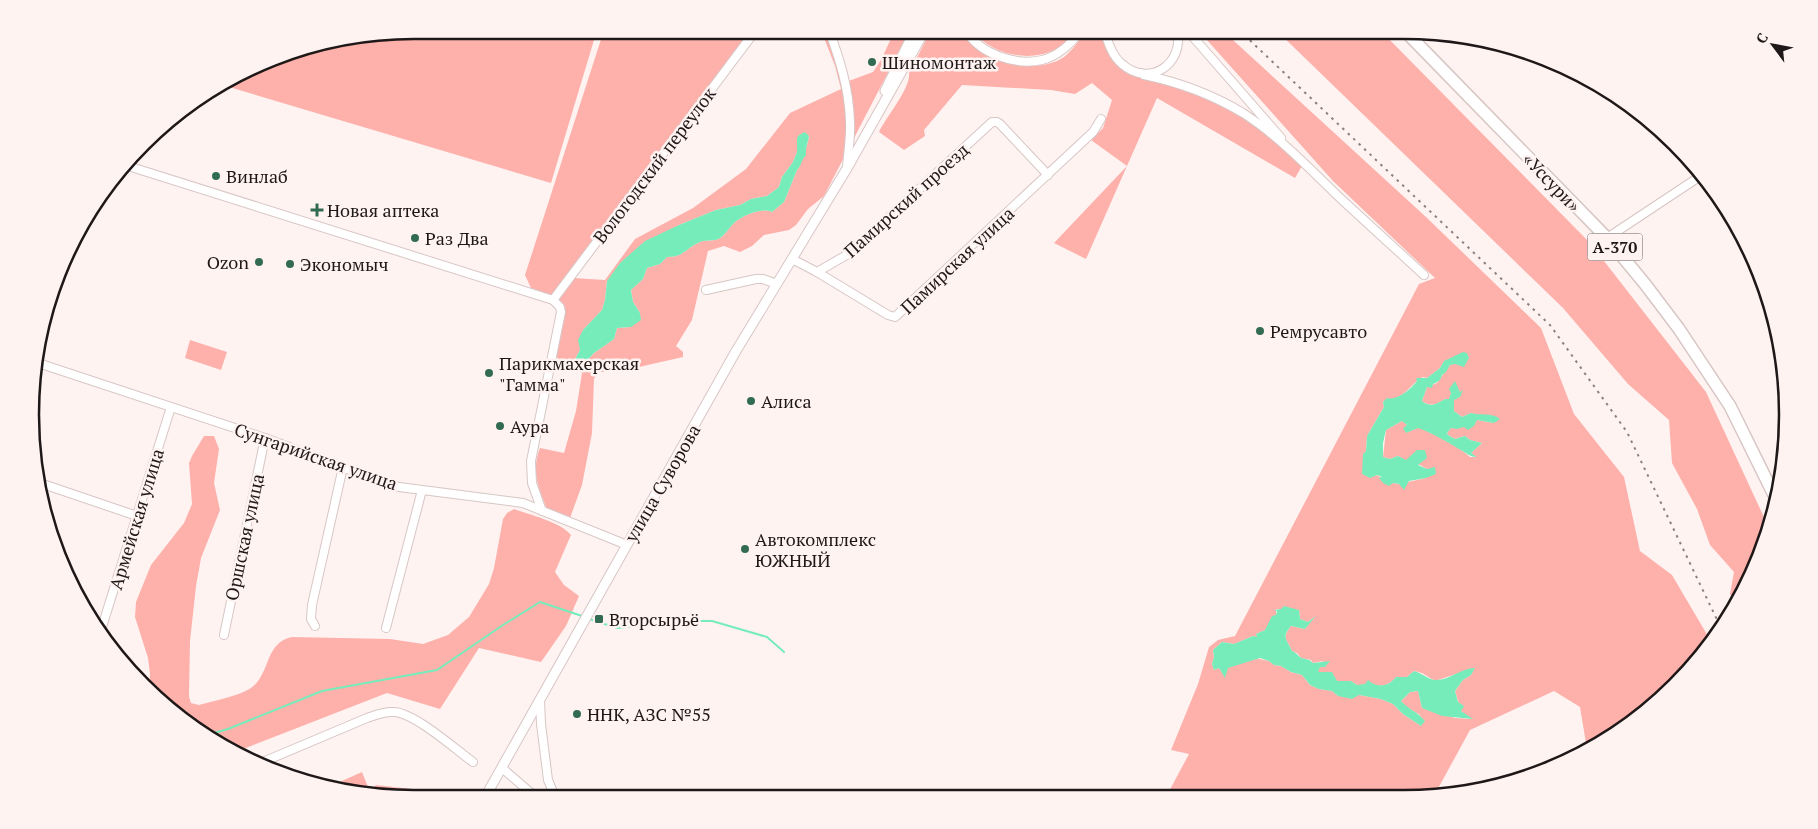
<svg xmlns="http://www.w3.org/2000/svg" width="1818" height="829" font-family="'PT Serif',serif">
<rect width="100%" height="100%" fill="#fff3f2"/>
<g fill="#feb1ab" fill-rule="evenodd">
<path d="M414,30H597L551,183L219,84L291,51Z"/>
<path d="M604,30H761L574,278L605,280L635,239L693,208L746,169L790,113L841,89L835,66L821,30H829L846,82L873,72L881,60L895,30H910L824,196L808,209L796,225L789,230L764,235L752,246L740,252L724,246L708,251L692,320L676,346L683,352V357L617,372H598L594,379L592,433L582,485L570,518L547,509C538,487 531,471 540,448L564,453L576,411L582,373L556,357L565,312L559,298L531,288L525,275ZM803,134L809,136C808,143 802,165 797,170L784,202L772,212C762,207 741,216 733,224C729,228 725,235 720,238C715,242 704,239 698,243C685,249 684,257 667,257L660,264L647,268L643,279L631,290L633,302L640,313L630,327L617,328L614,339L594,353L585,363H573L580,350L583,330L602,310L605,300L607,281L679,225L716,210L740,205L751,199L767,196L779,187L782,177L793,162L797,152V138Z"/>
<path d="M931,30H960C977,60 1035,77 1064,57C1073,50 1080,39 1087,30H1102L1121,66C1152,77 1184,87 1214,100C1247,115 1277,141 1302,166L1295,178L1157,98L1086,259L1054,243L1127,166L1091,140L1103,128L1112,100L1092,83L1075,94L1051,90L962,85L924,130L925,136L904,150L879,132C886,117 911,88 909,73Z"/>
<path d="M972,30H1078C1054,66 997,63 972,30Z"/>
<path d="M1198,30H1222L1426,217L1541,328L1574,414L1624,477L1640,551L1672,575L1712,643L1709,648L1638,719L1587,749L1580,707L1554,691L1470,730L1434,796L1166,797L1189,754L1171,750L1198,684L1209,647L1218,640L1235,636L1419,284L1435,278L1333,181ZM1469,358L1450,365L1437,383L1427,387L1422,401C1431,407 1436,405 1445,399L1449,400L1451,393L1457,389L1460,392L1454,400V411L1462,417L1471,413L1494,423L1477,420L1451,428L1447,433L1448,435L1455,439L1465,436L1470,440L1482,443L1471,453L1476,457H1470C1461,448 1430,432 1418,427L1414,430L1402,421L1386,430L1383,457L1390,459L1398,456L1406,461L1417,451L1418,464L1427,469L1426,478L1399,484L1393,483L1376,475L1373,477L1363,454L1366,452L1367,436L1384,407L1383,402L1387,399C1402,402 1411,383 1423,377L1427,378L1440,368L1444,361ZM1276,609L1299,610L1300,619L1308,622L1314,617L1305,629L1291,626C1281,639 1287,639 1292,651L1297,653L1301,658L1311,660L1313,663L1323,661L1317,672L1332,673L1337,681H1351L1357,685C1372,684 1385,691 1396,677H1407L1414,671L1422,673L1435,681L1474,668L1471,675L1463,680L1455,691L1461,711L1471,719L1455,718L1422,708L1418,691L1410,692L1401,701L1405,706L1420,715L1421,726L1403,714L1393,704L1381,699L1359,695L1338,696L1332,691L1319,689L1310,685L1302,675L1291,672L1281,666L1274,665L1269,661L1255,658L1227,668L1225,677L1219,668L1214,670L1212,664L1214,657L1213,650L1222,642L1234,644L1253,636L1258,638L1256,634L1265,630L1276,615Z"/>
<path d="M1276,30H1380L1590,243L1706,392L1769,528L1759,561L1735,603L1730,594L1734,572L1710,545L1697,509L1672,463L1669,420L1628,384L1563,308Z"/>
<path d="M190,340L227,352L221,370L185,358Z"/>
<path d="M204,436H214L219,449L214,483L220,510L201,558L196,586L190,641L189,697L191,703L199,705C213,701 239,696 251,688C271,674 264,643 292,637L390,639L423,644L448,635L469,617L489,584L494,568L503,519L507,513L514,509C530,515 561,522 571,535L555,572L564,585L579,596L566,626L541,662L479,648L440,709L387,693L238,751L161,704L149,689L150,674L148,658L135,617L136,602L151,565L184,523L192,504L189,463L192,456Z"/>
<path d="M362,772L370,792L376,785L420,790L414,799L369,794V792C357,797 338,791 326,788Z"/>
</g>
<g fill="#76ecba">
<path d="M805,132L809,136C808,143 805,148 806,155C801,160 802,165 797,170L784,202L772,212C762,207 741,216 733,224C729,228 725,235 720,238C715,242 704,239 698,243C685,249 684,257 667,257L660,264L647,268L643,279L631,290L633,302L640,313L641,320L631,327L617,328L614,339L594,353L585,363L579,366L573,363L580,350L578,340L583,330L602,310L605,300L607,281L620,263L645,241L679,225L716,210L740,205L751,199L767,196L779,187L782,177L793,162L797,152V138L799,135Z"/>
<path d="M1463,352L1467,353L1469,358L1464,367L1455,364L1450,365L1446,372L1442,375C1441,380 1438,382 1433,384L1432,388L1427,387L1422,401C1431,408 1436,404 1445,399H1449L1451,393L1449,389L1455,381L1460,392L1463,390L1460,397L1454,400V411L1462,417L1471,413C1481,416 1491,412 1500,419L1494,423L1477,420L1474,426L1468,430L1464,427L1457,429L1451,428L1447,433L1448,435L1455,439L1465,436L1470,440L1482,443L1471,453L1477,457C1469,457 1467,453 1459,449C1446,441 1432,433 1418,428L1406,433L1403,428L1407,425L1402,421L1386,430L1383,443V457L1390,459L1398,456L1406,460L1417,450H1425L1427,458L1418,465L1427,469L1435,467L1436,474L1426,478L1409,481L1404,490L1399,484L1393,483L1389,486L1383,483L1379,478L1382,477L1377,475L1370,478L1362,474L1363,454L1366,451L1367,436L1384,407L1383,402L1387,398C1397,401 1411,389 1417,381L1416,378H1427L1440,368L1444,361Z"/>
<path d="M1284,606L1299,610L1300,619L1308,622L1316,616L1305,629L1291,626C1281,638 1287,639 1292,651C1297,653 1297,655 1300,657C1305,660 1309,658 1313,663L1330,661L1325,667H1320L1318,672H1332L1337,681H1351L1357,685L1365,684L1368,680C1378,689 1389,686 1396,677H1407L1414,671C1422,673 1429,680 1436,680C1450,680 1461,668 1475,668L1471,675L1463,680L1455,691L1458,702L1464,706L1461,711L1473,719L1442,716L1422,708L1418,691L1410,692L1401,701C1408,709 1418,712 1425,721L1421,726L1403,714L1393,704L1381,699L1359,695L1352,699L1338,696L1332,691L1319,689L1310,685L1302,675L1291,672L1281,666L1274,665L1269,661L1260,658L1228,668L1225,678L1219,668L1214,670L1212,664L1214,657L1213,650L1222,642L1234,644L1253,636L1257,637L1256,634L1265,630L1272,616L1276,615L1277,611L1274,610L1281,609Z"/>
</g>
<g fill="none" stroke-linecap="round" stroke-linejoin="round">
<g stroke="#76ecba" stroke-width="2">
<path d="M589,619L617,628L685,621H712L767,637L784,652"/>
<path d="M210,734L228,729L322,691L437,670L503,625L540,602L582,616"/>
</g>
<defs>
<g id="minor">
<path d="M829,30C840,60 849,89 850,121C851,136 848,152 847,167"/>
<path d="M966,30C979,54 1016,66 1042,60C1058,56 1072,43 1081,30"/>
<path d="M1104,30C1108,42 1112,56 1122,64C1149,88 1185,64 1177,30"/>
<path d="M1187,30L1281,138"/>
<path d="M1144,75C1178,82 1213,95 1243,113C1279,136 1309,168 1340,198C1368,224 1396,249 1424,275"/>
<path d="M128,166L553,300L560,307L561,312L531,461L532,483L542,511"/>
<path d="M1607,238L1702,175"/>
<path d="M792,259L817,272L888,315L895,317L1093,132L1101,119"/>
<path d="M817,272L850,253L992,122H997L1000,124L1048,175"/>
<path d="M706,290L756,279H763L777,284"/>
<path d="M553,300L756,30"/>
<path d="M35,362L265,438L382,482L399,487L523,503L627,545"/>
<path d="M37,482L137,516"/>
<path d="M315,626L311,619L312,605L343,467"/>
<path d="M386,628L422,490"/>
<path d="M101,630L171,407"/>
<path d="M224,635L265,438"/>
<path d="M540,700L541,724L548,780L556,799"/>
<path d="M258,764L367,718C376,715 384,711 394,712C415,713 455,749 473,762"/>
<path d="M502,768L538,799"/>
</g>
<g id="major">
<path d="M885,91L915,30"/>
<path d="M484,799L736,351L846,170L925,30"/>
</g>
<path id="highway" d="M1404,30L1607,238L1645,284L1679,329L1730,406L1777,501"/>
</defs>
<use href="#minor" stroke="#d7c6c4" stroke-width="10"/>
<use href="#major" stroke="#d7c6c4" stroke-width="11"/>
<use href="#highway" stroke="#d7c6c4" stroke-width="14"/>
<use href="#minor" stroke="#fff" stroke-width="8"/>
<use href="#major" stroke="#fff" stroke-width="9"/>
<use href="#highway" stroke="#fff" stroke-width="11"/>
<path stroke="#89807f" stroke-width="2" stroke-dasharray="2.5 5" stroke-linecap="butt" d="M1239,30L1550,325L1627,432L1721,628"/>
</g>
<g fill="#326b53" stroke="#fff3f2" stroke-width="2">
<circle cx="872" cy="62" r="5"/>
<circle cx="216" cy="176" r="5"/>
<path d="M314.5 202.5h5v5h5v5h-5v5h-5v-5h-5v-5h5z"/>
<circle cx="415" cy="238" r="5"/>
<circle cx="259" cy="262" r="5"/>
<circle cx="290" cy="264" r="5"/>
<circle cx="1260" cy="331" r="5"/>
<circle cx="489" cy="373" r="5"/>
<circle cx="751" cy="401" r="5"/>
<circle cx="500" cy="426" r="5"/>
<circle cx="745" cy="549" r="5"/>
<rect x="594" y="614" width="10" height="10" rx="2.5"/>
<circle cx="577" cy="714" r="5"/>
</g>
<g text-anchor="middle" dominant-baseline="central" stroke-width="5" stroke-linejoin="round" paint-order="stroke">
<rect fill="#fff3f2" stroke="#625a59" stroke-width="1" x="1587.5" y="233.5" width="55" height="27" rx="4"/>
<g font-size="16" font-weight="bold" fill="#1f1818">
<text x="1615" y="247">А-370</text>
</g>
<g font-size="18" fill="#1f1818" stroke="#fff3f2" text-anchor="start">
<text x="882" y="62">Шиномонтаж</text>
<text x="226" y="176">Винлаб</text>
<text x="327" y="210">Новая аптека</text>
<text x="425" y="238">Раз Два</text>
<text x="249" y="262" text-anchor="end">Ozon</text>
<text x="300" y="264">Экономыч</text>
<text x="1270" y="331">Ремрусавто</text>
<text x="499" y="363">Парикмахерская<tspan x="499" dy="21">"Гамма"</tspan></text>
<text x="761" y="401">Алиса</text>
<text x="510" y="426">Аура</text>
<text x="755" y="539">Автокомплекс<tspan x="755" dy="21">ЮЖНЫЙ</tspan></text>
<text x="609" y="619">Вторсырьё</text>
<text x="587" y="714">ННК, АЗС №55</text>
</g>
<g font-size="18" fill="#1f1818" stroke="#fff3f2">
<text transform="translate(654 165) rotate(-53)">Вологодский переулок</text>
<text transform="translate(1552 182) rotate(46)">«Уссури»</text>
<text transform="translate(906 200) rotate(-42)">Памирский проезд</text>
<text transform="translate(957 260) rotate(-43)">Памирская улица</text>
<text transform="translate(316 456) rotate(19)">Сунгарийская улица</text>
<text transform="translate(662 483) rotate(-60)">улица Суворова</text>
<text transform="translate(136 519) rotate(-73)">Армейская улица</text>
<text transform="translate(244 537) rotate(-78)">Оршская улица</text>
</g>
</g>
<path d="M0 0H1818V829H0ZM414 39H1404A375 375 0 0 1 1779 414V415A375 375 0 0 1 1404 790H414A375 375 0 0 1 39 415V414A375 375 0 0 1 414 39Z" fill="#fff3f2" fill-rule="evenodd"/>
<path fill="none" stroke="#1f1818" stroke-width="2.5" d="M414 39H1404A375 375 0 0 1 1779 414V415A375 375 0 0 1 1404 790H414A375 375 0 0 1 39 415V414A375 375 0 0 1 414 39Z"/>
<g transform="translate(1773 45) rotate(302)" stroke="#fff3f2" stroke-width="4" paint-order="stroke">
<path d="M0-4L9 19L0 12L-9 19Z" fill="#1f1818"/>
<text y="-8" font-size="14" font-weight="bold" text-anchor="middle" fill="#1f1818">С</text>
</g>
</svg>
